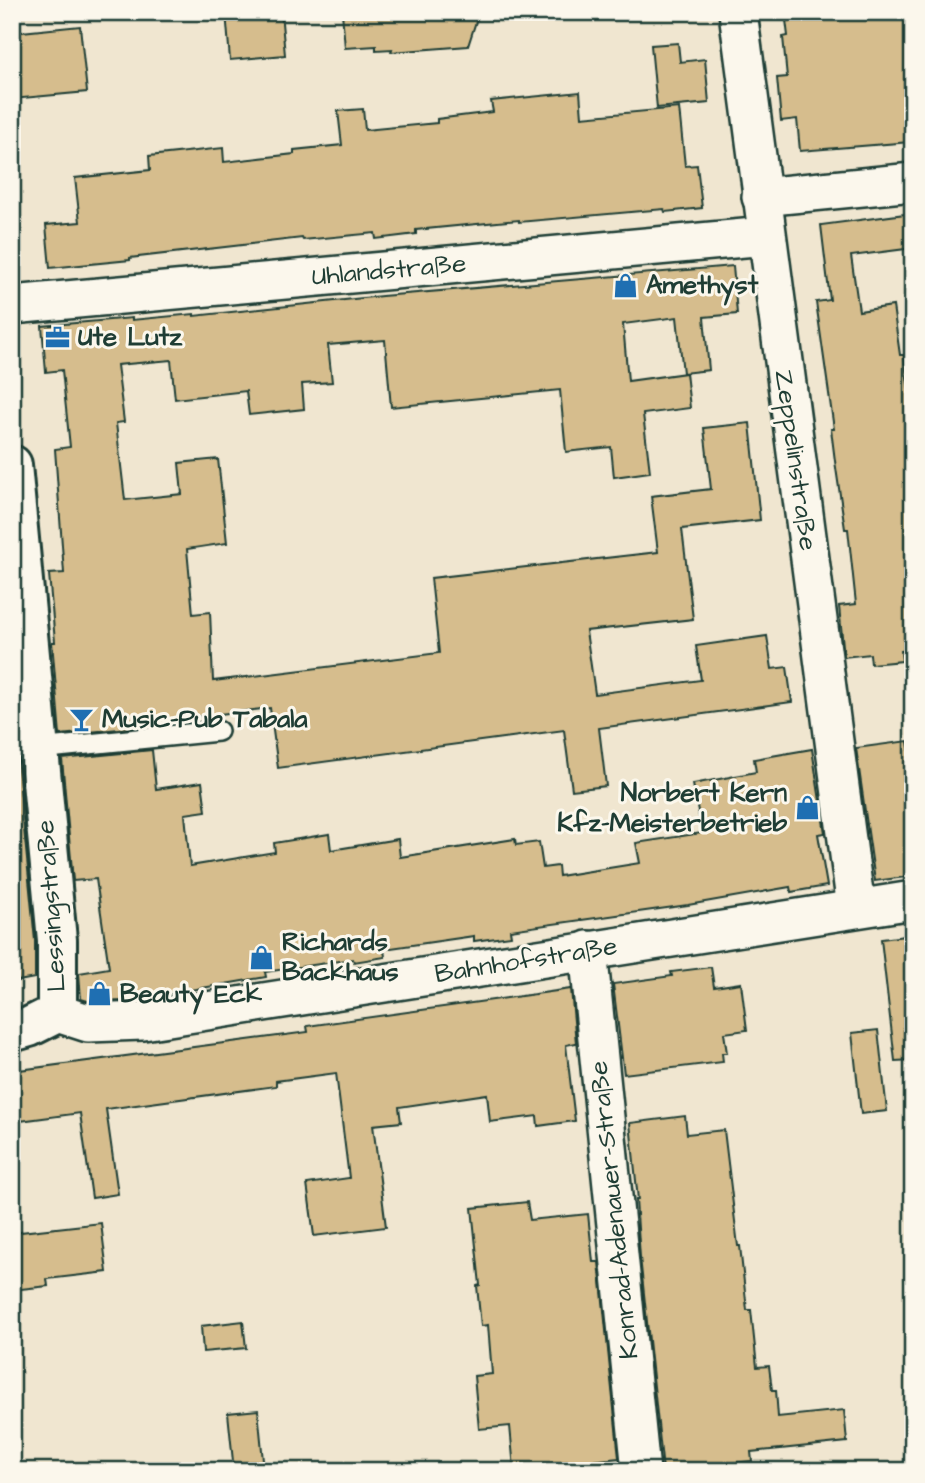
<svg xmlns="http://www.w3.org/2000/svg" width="925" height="1483" font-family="'Architects Daughter',sans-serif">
<rect width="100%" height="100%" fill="#f0e6d0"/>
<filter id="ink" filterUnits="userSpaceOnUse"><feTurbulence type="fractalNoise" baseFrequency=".0143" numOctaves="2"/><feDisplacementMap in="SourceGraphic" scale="14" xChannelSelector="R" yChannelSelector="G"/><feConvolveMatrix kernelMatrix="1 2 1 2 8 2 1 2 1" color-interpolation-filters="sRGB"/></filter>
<g filter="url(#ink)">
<g fill="#d6bd8d" stroke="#1f3d34" stroke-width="2">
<path d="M226,12H281L285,55L230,60Z"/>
<path d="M342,12H479L468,46L391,52L392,49L376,50V46L345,48Z"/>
<path d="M785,12H910L913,26V103L907,104L910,142L800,151L797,119L781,121L777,78L787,77L783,37L788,36Z"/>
<path d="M80,26L87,92L12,99V33Z"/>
<path d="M678,43L680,62L705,59L709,103L657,108L651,45Z"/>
<path d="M580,92L582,117L679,108L685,166L697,165L702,208L665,212L664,209L519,222V220L416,230V234L376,239L375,233L303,240L302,238L130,258V260L50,268L46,225L80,222L75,178L150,170L149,156L223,148L224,162L294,154V150L342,145L338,111L363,109L365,130L437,123V119L493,112L491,101Z"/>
<path d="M913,213V248L851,256L859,311L893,306L900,355H904L913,421V650L901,651L902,661L871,664L870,654L844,657L843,646L839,606L856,604L848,529H845L835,461L831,429H834L816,302L830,300L821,225Z"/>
<path d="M733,266L737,314L704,317L709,370L683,373L677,317L623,324L628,381L686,373L690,408L643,414L650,472L614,477L611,447L566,452L560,390L391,407L385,340L328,345L332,382L302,384L304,409L249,415L246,391L175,399L171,360L117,365L124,422L116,423L125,500L182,494L179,463L218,459L227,543L187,549L193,614L210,612L213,681L439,653L431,578L658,552L651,496L711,489L704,428L750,423L760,520L682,529L693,619L586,631L595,694L701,680L696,646L767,636L772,669L787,667L792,702L599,728L606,786L572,790L564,730L278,768L270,708L178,719V723L60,735L52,642H55L49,574L64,573L55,449L70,447L62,370L46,372L42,326L132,318V320L194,314V316L382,296Z"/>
<path d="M12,706L35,941V978L18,981L12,941Z"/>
<path d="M908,741L913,776V876L875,881L856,748Z"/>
<path d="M812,749L825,833L818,834L827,886L791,892L790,887L688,905L510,930L511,936L474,941V936L384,949L385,957L354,962L353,959L265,972L266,977L127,1001L91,1002L81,999L79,973L109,968L96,879L73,881L62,759L152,750L156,789L202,782L206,811L185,814L190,866L275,852L274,843L329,834L331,850L398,839L400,857L515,839L516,845L539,842L543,868L558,866L559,876L640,863L636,843L702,833L693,784L756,772L754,759Z"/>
<path d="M913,935V1060L895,1061L881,939Z"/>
<path d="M711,967L714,987L741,983L747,1030L724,1033L727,1053H722L723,1062L624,1074L613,984L672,976L671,972Z"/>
<path d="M571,989L576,1043L566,1045L575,1121L538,1126L537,1116L490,1122L487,1094L399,1107L401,1122L373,1125L386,1227L314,1236L307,1184L349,1178L336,1073L276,1081V1086L106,1109L118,1194L92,1198L80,1113L12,1122V1071L308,1032L307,1026Z"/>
<path d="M878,1030L887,1111L861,1114L852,1033Z"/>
<path d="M685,1116L687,1134L724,1130L738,1246H740L747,1310H751L757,1367L769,1366L772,1390H776L778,1417L844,1410L847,1442L751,1452L752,1461L663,1470L640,1257L636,1200H638L630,1123Z"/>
<path d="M527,1202L530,1220L588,1214L593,1262H599L619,1458L514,1469L510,1426L479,1429L474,1376L492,1374L488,1325L481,1326L477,1286L480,1285L472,1208Z"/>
<path d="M101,1223L107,1272L47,1279L48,1286L12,1290V1233Z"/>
<path d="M243,1321L246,1348L203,1352L201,1326Z"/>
<path d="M258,1410L264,1471H234L228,1413Z"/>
</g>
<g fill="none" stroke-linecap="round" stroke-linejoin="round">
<defs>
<path id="lane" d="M38,749L218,731"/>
<g id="street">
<path d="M738,12L856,908"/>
<path d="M761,197L913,182"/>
<path d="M12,305L766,236"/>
<path d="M588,950L641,1471"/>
<path d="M57,1013L88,1023L143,1021L913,900"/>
</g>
<path id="secondary" d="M12,465L57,940V1013L29,1027L12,1032"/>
</defs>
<use href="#lane" stroke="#1f3d34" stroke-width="24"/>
<use href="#street" stroke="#1f3d34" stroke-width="42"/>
<use href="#secondary" stroke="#1f3d34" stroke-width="44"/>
<use href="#lane" stroke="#fbf7ec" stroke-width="19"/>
<use href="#street" stroke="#fbf7ec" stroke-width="37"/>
<use href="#secondary" stroke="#fbf7ec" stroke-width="38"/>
</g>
</g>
<defs>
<symbol id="shop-bare" viewBox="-9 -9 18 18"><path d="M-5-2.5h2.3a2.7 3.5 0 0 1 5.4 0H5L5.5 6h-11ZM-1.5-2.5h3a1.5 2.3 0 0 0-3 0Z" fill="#1f6fb2" stroke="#fbf7ec" stroke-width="2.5" paint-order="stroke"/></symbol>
<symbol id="office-bare" viewBox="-9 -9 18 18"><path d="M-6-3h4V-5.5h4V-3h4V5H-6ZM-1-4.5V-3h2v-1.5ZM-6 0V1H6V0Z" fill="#1f6fb2" stroke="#fbf7ec" stroke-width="2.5" paint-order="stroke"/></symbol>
<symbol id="bar-bare" viewBox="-9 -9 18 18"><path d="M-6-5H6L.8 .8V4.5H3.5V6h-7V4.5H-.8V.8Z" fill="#1f6fb2" stroke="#fbf7ec" stroke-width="2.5" paint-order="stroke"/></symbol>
</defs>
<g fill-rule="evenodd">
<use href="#shop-bare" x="608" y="268" width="35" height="35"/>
<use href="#office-bare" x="40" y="320" width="35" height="35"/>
<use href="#bar-bare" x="64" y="702" width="35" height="35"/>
<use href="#shop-bare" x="790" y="790" width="35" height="35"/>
<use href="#shop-bare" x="244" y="940" width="35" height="35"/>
<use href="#shop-bare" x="82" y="976" width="35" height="35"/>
</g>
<g text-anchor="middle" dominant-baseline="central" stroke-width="6" stroke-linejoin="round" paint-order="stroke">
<g font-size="26" fill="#1f3d34" stroke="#fbf7ec">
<text transform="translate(389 270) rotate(-5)">Uhlandstraße</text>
<text transform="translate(796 460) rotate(82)">Zeppelinstraße</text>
<text transform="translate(51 906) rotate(-94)">Lessingstraße</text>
<text transform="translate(526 960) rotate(-9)">Bahnhofstraße</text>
<text transform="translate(614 1210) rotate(-96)">Konrad-Adenauer-Straße</text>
</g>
<g font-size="26" font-weight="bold" fill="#1f3d34" stroke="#fbf7ec" text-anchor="start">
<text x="646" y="285">Amethyst</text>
<text x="78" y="337">Ute Lutz</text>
<text x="102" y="719">Music-Pub Tabala</text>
<text x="787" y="793" text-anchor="end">Norbert Kern<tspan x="787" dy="30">Kfz-Meisterbetrieb</tspan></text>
<text x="282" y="942">Richards<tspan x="282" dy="30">Backhaus</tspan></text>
<text x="120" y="994">Beauty Eck</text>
</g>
</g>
<rect width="925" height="1483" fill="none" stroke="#fbf7ec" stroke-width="42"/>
<rect x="21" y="21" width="883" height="1441" fill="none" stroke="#1f3d34" stroke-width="2.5" filter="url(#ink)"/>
</svg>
